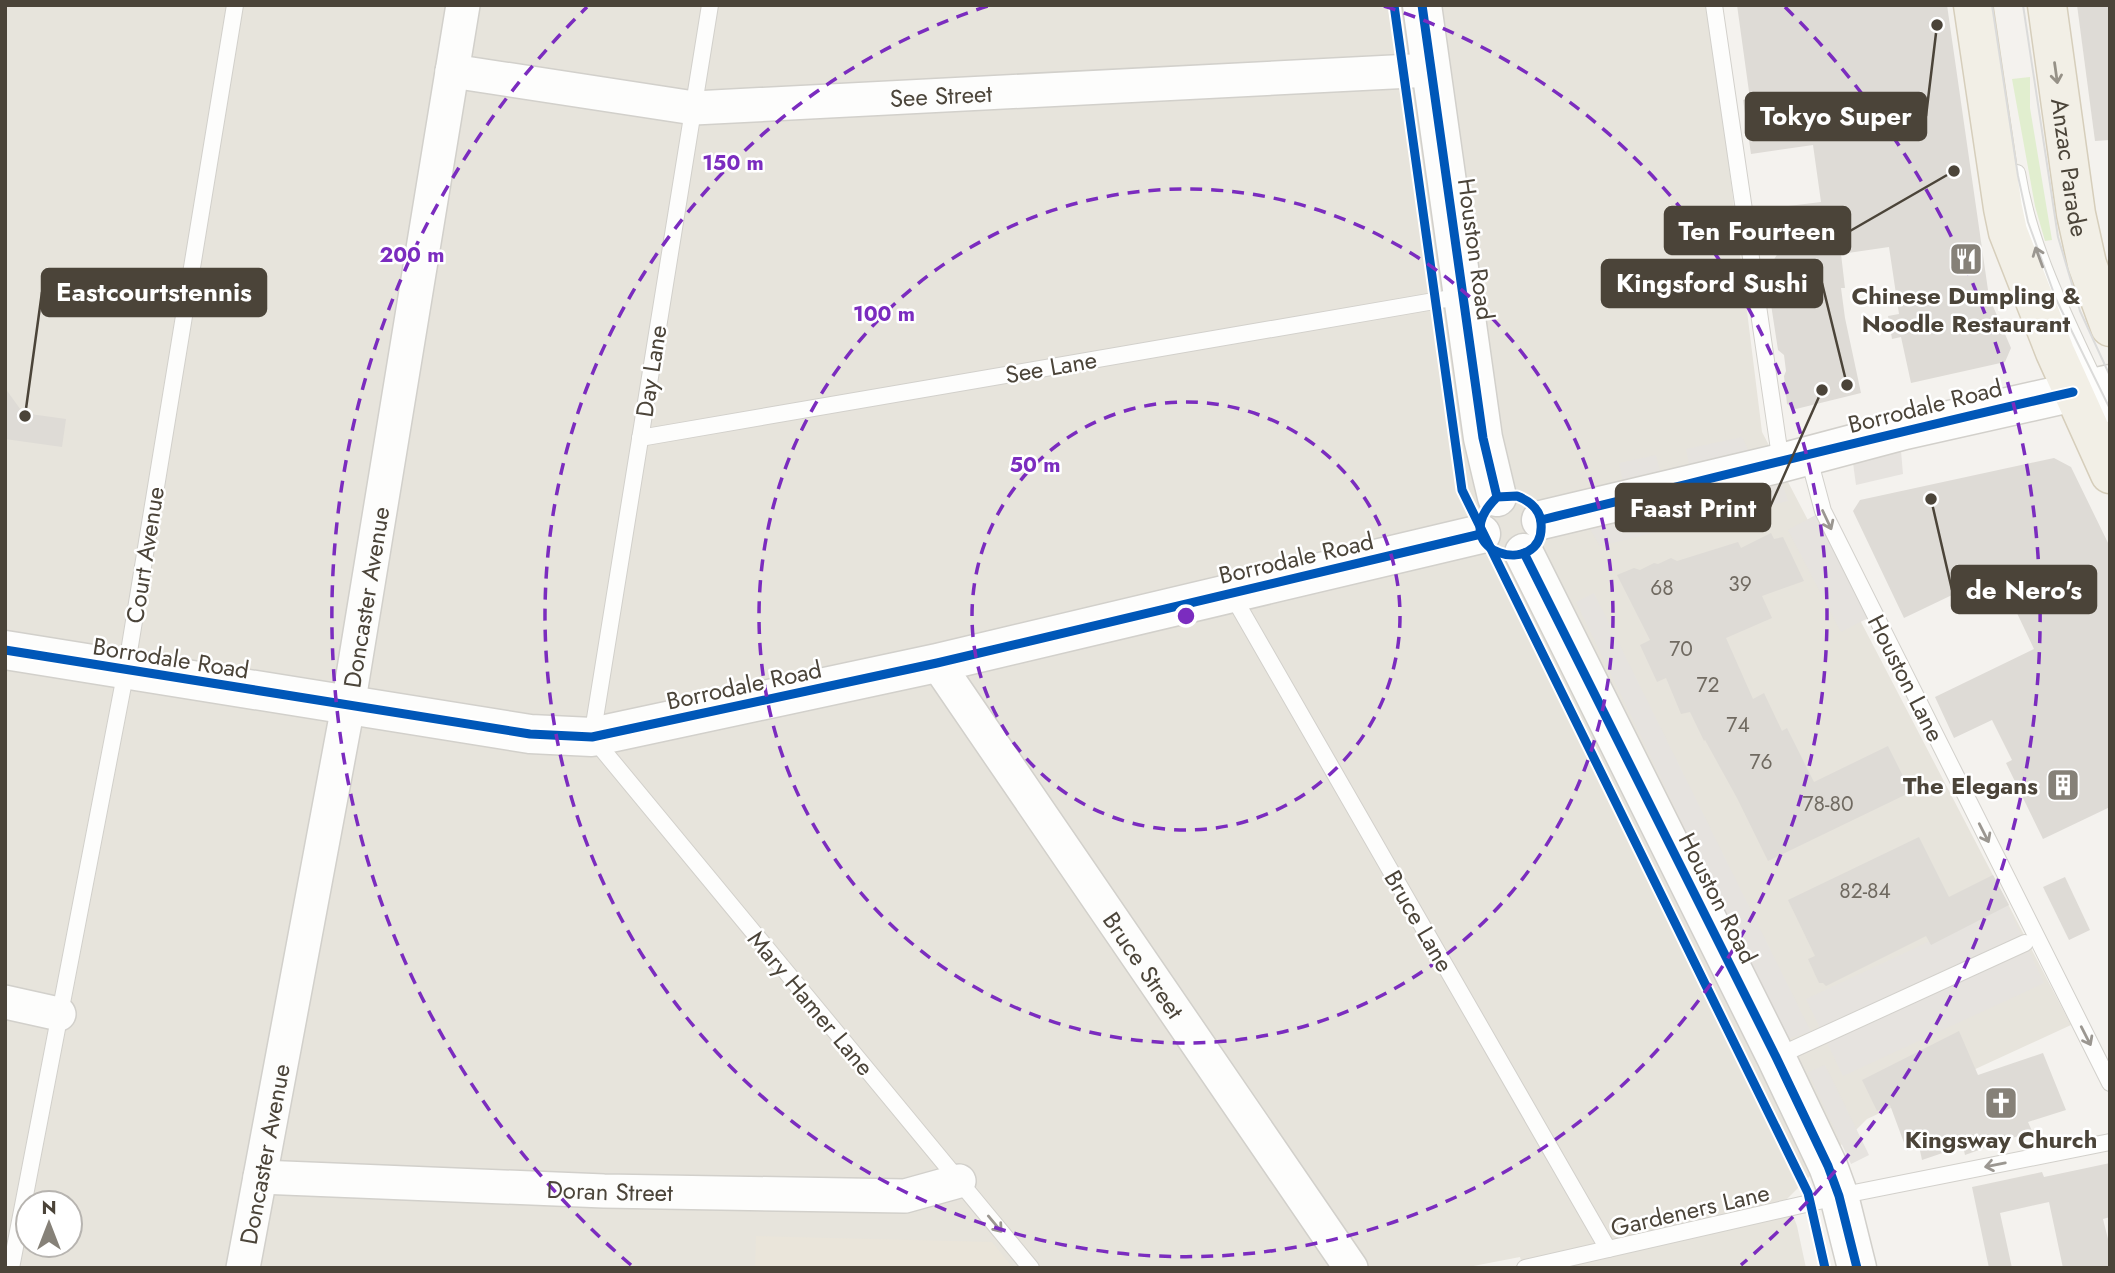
<svg xmlns="http://www.w3.org/2000/svg" width="2115" height="1273" font-family="Jost,sans-serif">
<rect width="100%" height="100%" fill="#f4f2ee"/>
<path fill="#e7e4dc" fill-rule="evenodd" d="M5,5H1709L1762,432L2071,1025L1867,1119L1787,1199L1797,1226L1806,1268H1523L1520,1257L1463,1268H5ZM28,1203H70V1245H28Z"/>
<path fill="#eae5da" d="M756,1236L992,1242L1013,1268H755Z"/>
<path fill="#e1eecf" d="M2030,77V108L2052,240L2045,241L2035,206L2012,79Z"/>
<g fill="#e6e3df">
<path d="M1742,437L1751,456L1690,469L1686,449Z"/>
<path d="M1901,451L1903,474L1856,485L1853,463Z"/>
<path d="M1656,455L1661,475L1623,483L1619,463Z"/>
<path d="M1782,483L1788,501L1744,512L1740,493Z"/>
<path d="M1717,499L1722,516L1600,546L1590,529Z"/>
<path d="M1823,511L1874,615L1841,632L1788,530Z"/>
<path d="M1594,593L1811,1032L1787,1039L1576,602Z"/>
<path d="M2007,905L2044,983L1843,1076L1806,999Z"/>
<path d="M1825,1065L1869,1155L1851,1164L1808,1072Z"/>
</g>
<g fill="#dedbd6">
<path d="M1737,5H1947L1989,297L2011,348L2005,362L1911,383L1901,337L1892,339L1888,316L1899,314L1889,247L1841,254L1845,288H1841L1845,318L1861,393L1796,409L1787,404L1784,376L1786,371L1784,355L1778,350L1766,272L1787,239L1761,243L1756,210L1821,202L1813,145L1751,154L1743,100L1750,99Z"/>
<path d="M2077,5H2110V140L2095,141Z"/>
<path d="M5,388L23,413L66,419L62,447L5,439Z"/>
<path d="M2054,458L2071,467L2110,547V807L2043,839L2006,763L2012,760L1992,720L1954,738L1935,697L2034,649L1998,573L1904,618L1853,511L1860,500Z"/>
<path d="M1771,533L1774,539L1783,537L1804,581L1762,596L1772,618L1726,638L1753,699L1764,693L1782,731L1787,728L1814,782L1888,746L1911,792L1768,861L1737,798L1705,740L1704,741L1690,712L1681,714L1666,678L1657,682L1640,645L1650,640L1617,575L1634,568L1640,570L1654,563L1658,564L1671,558L1677,561L1738,542L1741,548Z"/>
<path d="M1919,837L1949,897L1993,875L2009,905L1931,945L1926,936L1826,986L1823,983H1819L1808,959L1815,956L1788,900Z"/>
<path d="M2065,877L2090,930L2069,940L2043,887Z"/>
<path d="M1959,1031L1978,1075L2043,1053L2066,1110L2028,1122L2032,1131L1965,1155L1963,1146L1922,1160L1919,1146L1907,1151L1890,1105L1877,1111L1862,1080Z"/>
<path d="M2110,1163V1217L2103,1219L2110,1247V1268H2063L2049,1202L2000,1213L2012,1268H1989L1972,1187L2042,1172L2044,1177Z"/>
</g>
<g fill="none" stroke-linecap="round" stroke-linejoin="round">
<defs>
<g id="service">
<path d="M710,5L592,737L1031,1268"/>
<path d="M1714,5L1781,463"/>
<path d="M2017,173C2031,259 2075,336 2110,415"/>
<path d="M640,438L1463,296"/>
<path d="M1808,455L1823,511L2110,1083"/>
<path d="M1231,593L1608,1249"/>
<path d="M1776,1057L2025,943"/>
<path d="M11,1268L126,670L235,5"/>
<path d="M1525,1268L1854,1193L2110,1142"/>
</g>
<g id="minor">
<path id="s1" d="M452,71L694,108L1431,70"/>
<path id="s2" d="M937,663L1351,1268"/>
<path d="M5,1002L59,1014"/>
<path id="s3" d="M260,1177L604,1191L905,1196L959,1181"/>
<path id="s4" d="M243,1268L348,706L463,5"/>
</g>
<g id="tertiary">
<path d="M1422,5L1483,438L1497,497"/>
<path d="M1541,520L1781,463L1905,430L2110,384"/>
<path d="M1524,553L1776,1057L1828,1166L1839,1196L1857,1268"/>
<path d="M5,650L530,734L592,737L937,663L1481,534"/>
</g>
<g id="primary">
<path d="M1973,5L2003,208L2008,232L2055,352L2110,474"/>
<path id="s5" d="M2047,5L2076,214L2087,264L2110,327"/>
</g>
</defs>
<use href="#service" stroke="#d2d0cb" stroke-width="18"/>
<use href="#minor" stroke="#d2d0cb" stroke-width="36"/>
<use href="#tertiary" stroke="#d2d0cb" stroke-width="41"/>
<use href="#primary" stroke="#d6cebb" stroke-width="41"/>
<use href="#service" stroke="#fdfdfc" stroke-width="16"/>
<use href="#minor" stroke="#fdfdfc" stroke-width="33"/>
<use href="#tertiary" stroke="#fdfdfc" stroke-width="38"/>
<use href="#primary" stroke="#f2efe6" stroke-width="38"/>
<g stroke="#dbdbda" stroke-width="2">
<path d="M1992,5L2018,176L2028,222L2056,299L2110,409"/>
<path d="M2023,5L2058,237L2080,311L2110,376"/>
</g>
<defs>
<g id="cycleway">
<path d="M1394,5L1462,490L1808,1193L1825,1268"/>
<path d="M1422,5L1483,438L1497,497"/>
<path d="M1517,496C1530,501 1540,509 1541,523C1546,581 1440,553 1497,497Z"/>
<path d="M1541,520C1718,477 1895,432 2073,392"/>
<path d="M1524,553L1776,1057L1828,1166L1839,1196L1857,1268"/>
<path d="M5,650L530,734L592,737L937,663L1481,534"/>
</g>
</defs>
<use href="#cycleway" stroke="#fff" stroke-width="13"/>
<use href="#cycleway" stroke="#0057b8" stroke-width="9"/>
</g>
<defs><path id="oneway-shaft" d="M-6 0H5M1.5-3L5.5 0L1.5 3" fill="none" stroke-width="1.6" stroke-linecap="round" stroke-linejoin="round" transform="scale(1.75)"/></defs>
<use stroke="#969187" href="#oneway-shaft" transform="translate(2056 73) rotate(82)"/>
<g stroke="#9b9791">
<use href="#oneway-shaft" transform="translate(2039 257) rotate(-110)"/>
<use href="#oneway-shaft" transform="translate(1827 520) rotate(65)"/>
<use href="#oneway-shaft" transform="translate(1984 833) rotate(63)"/>
<use href="#oneway-shaft" transform="translate(2086 1036) rotate(63)"/>
<use href="#oneway-shaft" transform="translate(1995 1165) rotate(169)"/>
<use href="#oneway-shaft" transform="translate(995 1224) rotate(50)"/>
</g>
<g fill="none" stroke="#7b2cbf" stroke-width="3.5" stroke-dasharray="12 9">
<circle cx="1186" cy="616" r="214"/>
<circle cx="1186" cy="616" r="427"/>
<path d="M1384 6A641 641 0 1 1 988 6"/>
<path d="M631 1265A854 854 0 0 1 587 7M1785 7A854 854 0 0 1 1741 1265"/>
</g>
<defs>
<symbol id="restaurant-square" viewBox="-11 -11 22 22"><rect x="-9" y="-9" width="18" height="18" rx="4" fill="#868178" stroke="#fff"/><path d="M-5-6h1v4h1v-4h1v4h1v-4h1v5L-1.5 .5V6h-2V.5L-5-1ZM5-6V6H3V1.5H1.5Q1.5-4 5-6Z" fill="#fff"/></symbol>
<symbol id="building-square" viewBox="-11 -11 22 22"><rect x="-9" y="-9" width="18" height="18" rx="4" fill="#868178" stroke="#fff"/><path d="M-4-6H4V6H1V3H-1V6H-4ZM-2.5-4.3h1.7v1.8h-1.7ZM.8-4.3h1.7v1.8H.8ZM-2.5-1h1.7V.8h-1.7ZM.8-1h1.7V.8H.8Z" fill="#fff"/></symbol>
<symbol id="church-square" viewBox="-11 -11 22 22"><rect x="-9" y="-9" width="18" height="18" rx="4" fill="#868178" stroke="#fff"/><path d="M-1.2-6h2.4v3.5h3.3v2.4h-3.3V6h-2.4V-.1h-3.3v-2.4h3.3Z" fill="#fff"/></symbol>
</defs>
<g fill-rule="evenodd">
<use href="#restaurant-square" x="1947" y="240" width="38" height="38"/>
<use href="#building-square" x="2044" y="766" width="38" height="38"/>
<use href="#church-square" x="1982" y="1084" width="38" height="38"/>
</g>
<g text-anchor="middle" dominant-baseline="central" stroke-width="5" stroke-linejoin="round" paint-order="stroke">
<g font-size="21" fill="#706a61">
<text x="1740" y="584">39</text>
<text x="1662" y="588">68</text>
<text x="1681" y="649">70</text>
<text x="1708" y="685">72</text>
<text x="1738" y="725">74</text>
<text x="1761" y="762">76</text>
<text x="1828" y="804">78-80</text>
<text x="1865" y="891">82-84</text>
</g>
<g font-size="24" fill="#4b4439" stroke="#fff">
<text stroke="none"><textPath href="#s1" startOffset="492">See Street</textPath></text>
<text stroke="none"><textPath href="#s5" startOffset="164">Anzac Parade</textPath></text>
<text transform="translate(1476 249) rotate(82)">Houston Road</text>
<text transform="translate(1051 367) rotate(-10)">See Lane</text>
<text transform="translate(651 371) rotate(-81)">Day Lane</text>
<text transform="translate(1925 406) rotate(-14)">Borrodale Road</text>
<text transform="translate(145 555) rotate(-81)">Court Avenue</text>
<text transform="translate(1296 558) rotate(-13)">Borrodale Road</text>
<text stroke="none"><textPath href="#s4" startOffset="682">Doncaster Avenue</textPath></text>
<text transform="translate(171 658) rotate(9)">Borrodale Road</text>
<text transform="translate(1906 678) rotate(63)">Houston Lane</text>
<text transform="translate(744 685) rotate(-12)">Borrodale Road</text>
<text transform="translate(1718 898) rotate(63)">Houston Road</text>
<text transform="translate(1419 921) rotate(60)">Bruce Lane</text>
<text stroke="none"><textPath href="#s2" startOffset="366">Bruce Street</textPath></text>
<text transform="translate(811 1003) rotate(50)">Mary Hamer Lane</text>
<text stroke="none"><textPath href="#s4" startOffset="116">Doncaster Avenue</textPath></text>
<text stroke="none"><textPath href="#s3" startOffset="350">Doran Street</textPath></text>
<text transform="translate(1690 1210) rotate(-13)">Gardeners Lane</text>
</g>
<g font-size="24" font-weight="bold" fill="#4b4439" stroke="#fff">
<text x="1966" y="295">Chinese Dumpling &amp;<tspan x="1966" dy="28">Noodle Restaurant</tspan></text>
<text x="2038" y="785" text-anchor="end">The Elegans</text>
<text x="2001" y="1139">Kingsway Church</text>
</g>
</g>
<circle cx="1186" cy="616" r="10" fill="#7b2cbf" stroke="#fff" stroke-width="3.5"/>
<g font-size="21" text-anchor="middle" font-weight="bold" fill="#7b2cbf" stroke="#fff" stroke-width="5" stroke-linejoin="round" paint-order="stroke">
<text x="733" y="170">150 m</text>
<text x="412" y="262">200 m</text>
<text x="884" y="321">100 m</text>
<text x="1035" y="472">50 m</text>
</g>
<path fill="none" stroke="#4b4439" stroke-width="2.5" d="M1937 25L1926 116M1954 171L1850 231M1847 385L1822 283M25 416L42 292M1822 390L1770 507M1931 499L1952 590"/>
<g fill="#4b4439" stroke="#fff" stroke-width="2.5">
<circle cx="1937" cy="25" r="7"/>
<circle cx="1954" cy="171" r="7"/>
<circle cx="1847" cy="385" r="7"/>
<circle cx="25" cy="416" r="7"/>
<circle cx="1822" cy="390" r="7"/>
<circle cx="1931" cy="499" r="7"/>
</g>
<g fill="#4b4439" stroke="#4b4439" stroke-width="2.5">
<rect x="1746" y="93" width="180" height="47" rx="7"/>
<rect x="1665" y="207" width="185" height="47" rx="7"/>
<rect x="1602" y="260" width="220" height="47" rx="7"/>
<rect x="42" y="269" width="224" height="47" rx="7"/>
<rect x="1616" y="484" width="154" height="47" rx="7"/>
<rect x="1952" y="566" width="144" height="47" rx="7"/>
</g>
<g font-size="26" text-anchor="middle" font-weight="bold" fill="#fff">
<text x="1836" y="125">Tokyo Super</text>
<text x="1757" y="240">Ten Fourteen</text>
<text x="1712" y="292">Kingsford Sushi</text>
<text x="154" y="301">Eastcourtstennis</text>
<text x="1693" y="517">Faast Print</text>
<text x="2024" y="599">de Nero's</text>
</g>
<rect width="2115" height="1273" fill="none" stroke="#4b4439" stroke-width="14"/>
<g transform="translate(49 1224)"><circle r="33" fill="#ffffff" stroke="#b7b4b0" stroke-width="2"/>
<path d="M0-5L12 26L0 18L-12 26Z" fill="#868178"/>
<text y="-10" font-size="19" font-weight="bold" text-anchor="middle" fill="#4b4439">N</text>
</g>
</svg>
